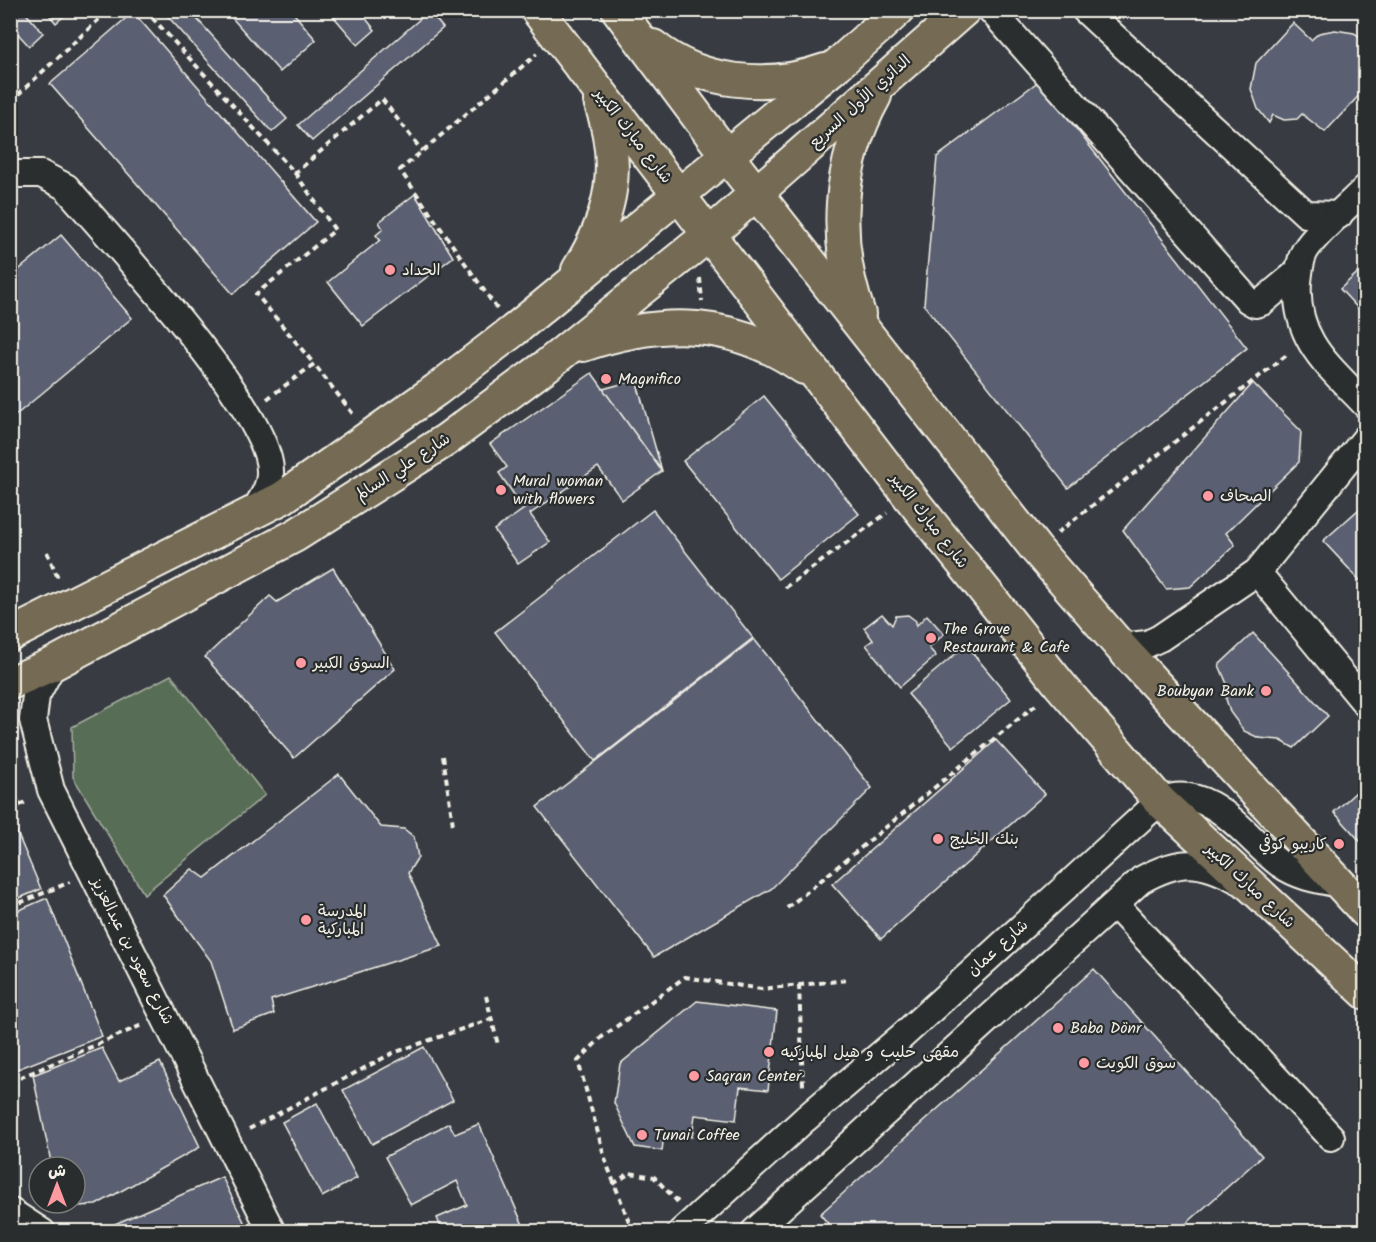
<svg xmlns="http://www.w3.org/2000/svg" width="1376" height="1242" font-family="Kalam,'Playpen Sans Arabic',sans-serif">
<rect width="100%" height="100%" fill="#383c42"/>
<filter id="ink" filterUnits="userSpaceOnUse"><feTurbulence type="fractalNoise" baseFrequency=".0167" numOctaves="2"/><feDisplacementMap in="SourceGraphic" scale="12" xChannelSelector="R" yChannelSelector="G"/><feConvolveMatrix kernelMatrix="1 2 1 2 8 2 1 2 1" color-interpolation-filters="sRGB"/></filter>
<g filter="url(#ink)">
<path fill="#596d57" stroke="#a6afa0" stroke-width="1.5" d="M171,675L265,795L144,894L73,777L72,727Z"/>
<g fill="#5a6072" stroke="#f4f1e8" stroke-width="1.5">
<path d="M10,10H23L43,33L29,46L10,25Z"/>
<path d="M45,10H71L56,23Z"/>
<path d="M162,10H189L287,119L272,132Z"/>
<path d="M225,10H291L316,40L280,72Z"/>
<path d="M328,10H359L375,30L358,45Z"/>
<path d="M429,11L443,28L312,141L298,125Z"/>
<path d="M133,12L316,222L233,294L50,84Z"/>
<path d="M1293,23L1311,40L1319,33L1335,30L1354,33L1366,40V88L1325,132L1302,114L1297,119L1284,120L1273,115L1269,123L1258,109L1251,89L1256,63Z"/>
<path d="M1039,81L1247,348L1068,488L924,305L937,157Z"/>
<path d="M415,194L453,257L363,326L328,282L380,240L376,235L383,229L379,222Z"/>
<path d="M61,235L132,318L10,420V277Z"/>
<path d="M1366,265V317L1340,289Z"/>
<path d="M592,373L662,471L622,500L598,467L530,514L550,542L518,564L494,530L524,509L499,473L507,467L490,444Z"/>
<path d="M636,380L662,471L603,389Z"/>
<path d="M1253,383L1301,431L1299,462L1226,533L1235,545L1190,587L1166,589L1123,530Z"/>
<path d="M764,396L859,514L778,579L683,461Z"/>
<path d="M1366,503V587L1323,541Z"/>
<path d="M653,510L753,638L595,761L495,632Z"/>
<path d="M333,568L395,669L294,758L205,657L270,596L277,602Z"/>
<path d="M882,614L892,625L896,616L908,615L916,621V626L927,615L944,634L929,648L936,656L900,687L866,645L873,640L864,628Z"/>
<path d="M1253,633L1328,716L1294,748L1280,740L1259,738L1244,731L1230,712L1226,699L1227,684L1219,665Z"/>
<path d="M754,639L872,788L771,889L654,957L537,807Z"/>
<path d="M966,645L1011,699L953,747L908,694Z"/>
<path d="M996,740L1045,794L881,939L832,884Z"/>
<path d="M339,774L381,827L404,829L414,837L418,857L408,873L442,946L271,1000L274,1014L233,1029L211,961L163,895L192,869L205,878Z"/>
<path d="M10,779L19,800L10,804Z"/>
<path d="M1366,783V842H1361L1334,812Z"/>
<path d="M10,816L41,889L10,902Z"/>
<path d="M47,898L102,1036L10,1072V914Z"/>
<path d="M1094,969L1262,1156L1177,1232H835L820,1214Z"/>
<path d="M697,1001L777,1011L768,1090L740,1087L736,1120L695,1115L692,1137L664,1134L662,1151L635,1147L614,1103L620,1064Z"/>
<path d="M424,1047L453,1100L372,1144L343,1090Z"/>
<path d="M102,1048L119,1081L160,1062L200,1147L96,1205L60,1207L59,1203H75V1167H52L33,1075Z"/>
<path d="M317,1103L357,1178L322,1197L282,1122Z"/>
<path d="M449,1123L455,1134L479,1124L523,1225L519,1227L521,1232H443L437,1218L467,1205L457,1181L411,1205L385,1157Z"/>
<path d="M222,1177L249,1232H109L108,1227Z"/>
</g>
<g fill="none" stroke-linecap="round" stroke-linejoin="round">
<defs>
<g id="minor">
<path d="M991,10L1248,300L1255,304L1262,302L1299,271"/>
<path d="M1085,10L1306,214L1339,215"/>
<path d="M10,174H41L66,187C110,239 270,410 270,471C271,487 261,500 253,513"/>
<path d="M1366,188C1351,203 1314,235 1305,251C1300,259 1299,272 1298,282C1294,340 1329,366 1366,405"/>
<path d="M1257,572L1366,704"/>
<path d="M1121,647L1147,644L1160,638L1257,572L1366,438"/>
<path d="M53,664L36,696L33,720L51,790L272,1232"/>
<path d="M1115,905L1331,1137"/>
<path d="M10,1211L42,1232"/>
<path d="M681,1232L805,1119L899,1039L1160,801C1210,780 1245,838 1280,864C1297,876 1316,880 1337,883"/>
<path d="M754,1232L1141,880C1179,859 1199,859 1238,880"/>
</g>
<g id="major">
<path d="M537,10L909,496L1060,685L1160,801L1366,993"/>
<path d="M618,10L727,156L1036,549L1121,647L1366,912"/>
<path d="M653,46C700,84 769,90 825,70"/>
<path d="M578,270C613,214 622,164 600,101"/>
<path d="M859,314C833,241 837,164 875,96"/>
<path d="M583,345C663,318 733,319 804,368"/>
<path d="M10,635L282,498L436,390L513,331L837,65L898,10"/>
<path d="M10,683L53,664L296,535L446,440L546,366L710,234L964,10"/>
</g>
</defs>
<use href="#minor" stroke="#f4f1e8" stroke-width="30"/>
<use href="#major" stroke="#f4f1e8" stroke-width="36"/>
<g stroke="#f4f1e8" stroke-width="4" stroke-dasharray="6 4.5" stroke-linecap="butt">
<path d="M145,10L295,173L382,99L422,151"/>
<path d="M10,102L109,10"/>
<path d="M295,173L335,230L256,294L314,364"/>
<path d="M700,278L702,301"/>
<path d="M497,309L400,170L537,54"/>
<path d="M267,399L314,364L353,414"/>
<path d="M1057,533L1288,354"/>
<path d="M47,552L58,578"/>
<path d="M785,588L887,513"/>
<path d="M443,756L453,825"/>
<path d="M10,810L28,801"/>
<path d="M10,907L70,882"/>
<path d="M787,908L1038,703"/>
<path d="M799,985L803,1086"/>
<path d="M486,996L498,1045"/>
<path d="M10,1082L142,1025"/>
<path d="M249,1129L393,1053L491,1019"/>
<path d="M613,1184L630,1173L654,1177L678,1202"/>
<path d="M633,1232L606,1162L578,1061L602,1037L685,977L761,989L848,980"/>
</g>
<use href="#minor" stroke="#2a2d2e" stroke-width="26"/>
<use href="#major" stroke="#746b52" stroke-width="32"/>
</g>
</g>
<g fill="#ff9aa2" stroke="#2a2d2e" stroke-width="2">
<circle cx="390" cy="270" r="6"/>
<circle cx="606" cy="379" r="6"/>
<circle cx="501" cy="490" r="6"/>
<circle cx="1208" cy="496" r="6"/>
<circle cx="931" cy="638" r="6"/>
<circle cx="301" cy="663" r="6"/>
<circle cx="1266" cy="691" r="6"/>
<circle cx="938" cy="839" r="6"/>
<circle cx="1339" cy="844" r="6"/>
<circle cx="306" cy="920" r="6"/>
<circle cx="1058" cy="1028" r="6"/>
<circle cx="769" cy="1052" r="6"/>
<circle cx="1084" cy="1063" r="6"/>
<circle cx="694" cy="1076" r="6"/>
<circle cx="642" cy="1135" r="6"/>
</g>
<g text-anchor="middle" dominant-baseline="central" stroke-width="4.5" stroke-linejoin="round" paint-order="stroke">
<g font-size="16" fill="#f4f1e8" stroke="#2a2d2e">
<text transform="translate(860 102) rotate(-42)">الدائري الأول السريع</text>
<text transform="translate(633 136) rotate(52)">شارع مبارك الكبير</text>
<text transform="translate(403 467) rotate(-33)">شارع علي السالم</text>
<text transform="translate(929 521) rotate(52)">شارع مبارك الكبير</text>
<text transform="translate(1250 886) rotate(43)">شارع مبارك الكبير</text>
<text transform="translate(998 948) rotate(-42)">شارع عمان</text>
<text transform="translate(132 951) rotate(63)">شارع سعود بن عبدالعزيز</text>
</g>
<g font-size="16" fill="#f4f1e8" stroke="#2a2d2e" text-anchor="start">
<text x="402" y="270">الحداد</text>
<text x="618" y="379">Magnifico</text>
<text x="513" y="481">Mural woman<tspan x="513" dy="18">with flowers</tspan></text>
<text x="1220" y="496">الصحاف</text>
<text x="943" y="629">The Grove<tspan x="943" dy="18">Restaurant &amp; Cafe</tspan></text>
<text x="313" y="663">السوق الكبير</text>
<text x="1254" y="691" text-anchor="end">Boubyan Bank</text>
<text x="950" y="839">بنك الخليج</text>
<text x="1327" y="844" text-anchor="end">كاريبو كوفي</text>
<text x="318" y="911">المدرسة<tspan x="318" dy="18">المباركية</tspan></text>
<text x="1070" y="1028">Baba Dönr</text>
<text x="781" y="1052">مقهى حليب و هيل المباركيه</text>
<text x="1096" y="1063">سوق الكويت</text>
<text x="706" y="1076">Saqran Center</text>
<text x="654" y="1135">Tunai Coffee</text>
</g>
</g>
<rect width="1376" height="1242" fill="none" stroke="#2a2d2e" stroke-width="36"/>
<rect x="18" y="18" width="1340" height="1206" fill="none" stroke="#f4f1e8" stroke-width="2" filter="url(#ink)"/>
<g transform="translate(57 1185)"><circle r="28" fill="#2a2d2e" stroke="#7b7b78" stroke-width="1.5"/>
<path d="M0-4.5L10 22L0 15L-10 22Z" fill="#ff9aa2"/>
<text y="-9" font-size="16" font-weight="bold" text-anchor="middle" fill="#f4f1e8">ش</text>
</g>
</svg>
